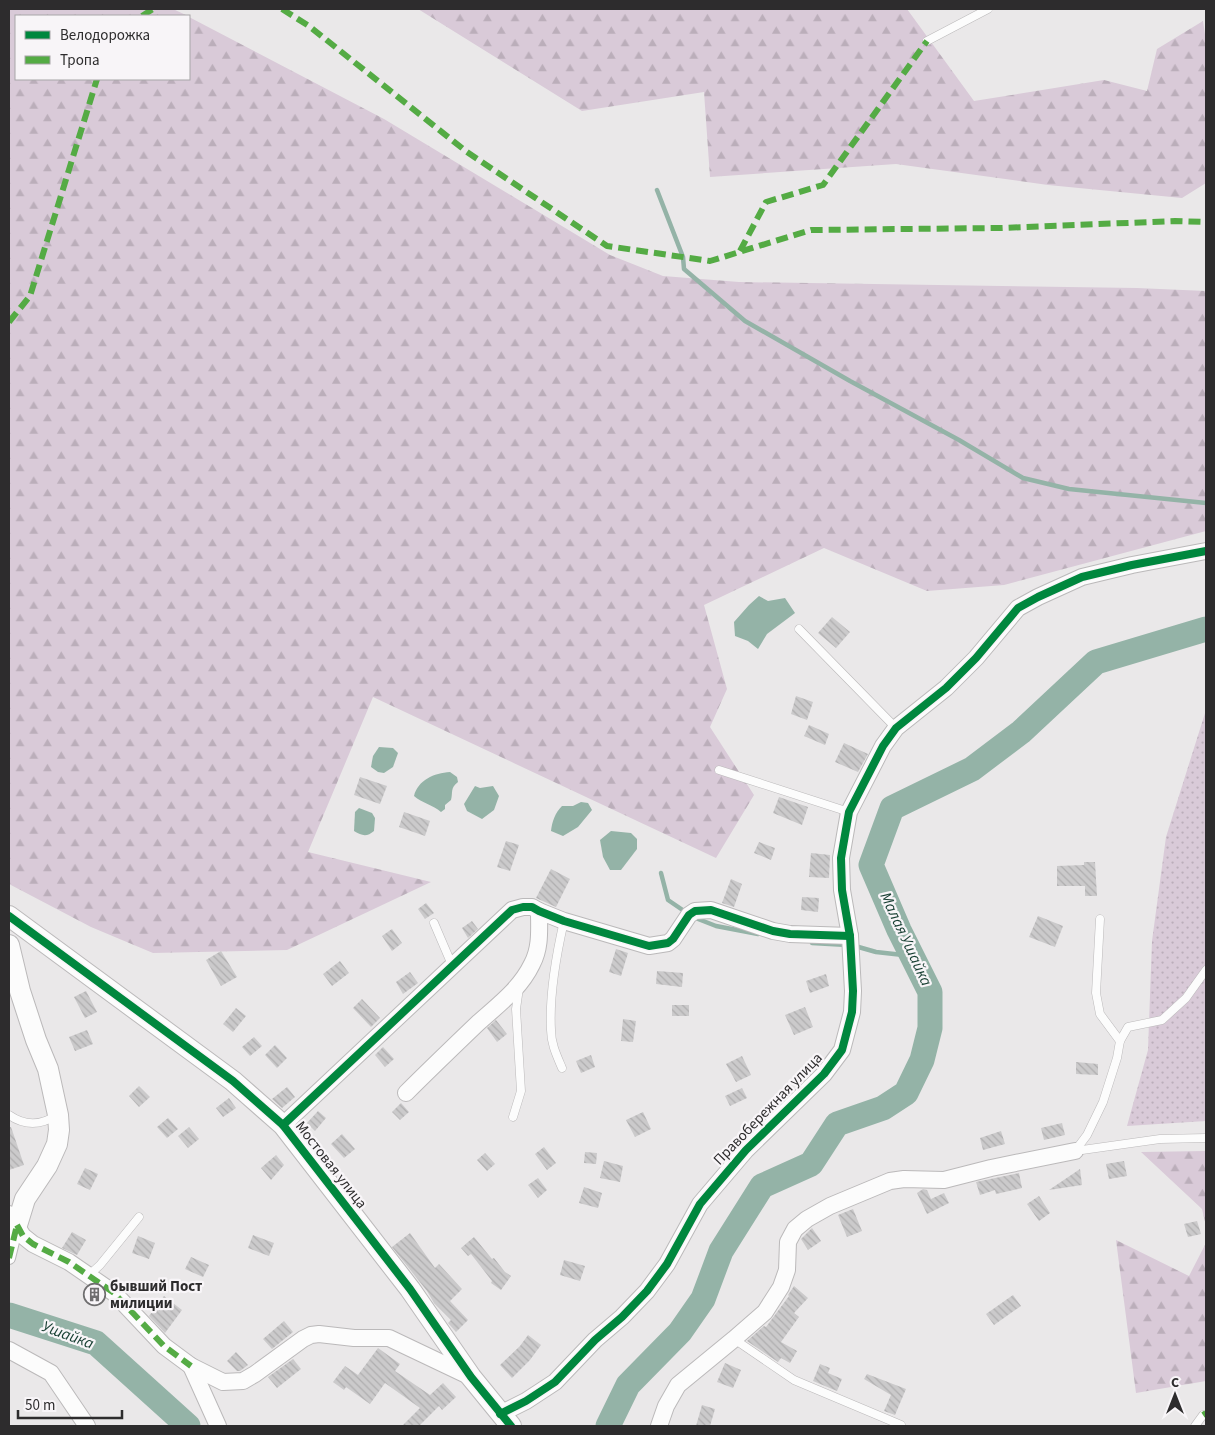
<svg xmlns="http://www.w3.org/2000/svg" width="1215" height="1435" font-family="'Source Sans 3',sans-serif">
<defs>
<pattern id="grass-dots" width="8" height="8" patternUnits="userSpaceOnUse" patternTransform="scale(1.25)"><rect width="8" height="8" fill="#d9cad8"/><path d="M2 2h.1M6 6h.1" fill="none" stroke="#bbaeba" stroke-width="1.8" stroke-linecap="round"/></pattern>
<pattern id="forest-firs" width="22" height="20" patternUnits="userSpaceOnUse" patternTransform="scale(1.25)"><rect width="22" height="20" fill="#d9cad8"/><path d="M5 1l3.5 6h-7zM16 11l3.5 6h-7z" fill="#bbaeba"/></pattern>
<pattern id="building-back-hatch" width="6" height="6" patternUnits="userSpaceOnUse" patternTransform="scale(1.25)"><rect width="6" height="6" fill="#cbcacb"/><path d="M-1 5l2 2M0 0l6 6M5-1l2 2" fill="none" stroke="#afaeaf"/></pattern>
</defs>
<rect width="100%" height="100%" fill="#eae8e9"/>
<path fill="url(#grass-dots)" d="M1206,710V1121L1127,1126L1148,1050L1152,941L1166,837Z"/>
<g fill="url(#forest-firs)">
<path d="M9,9H173L188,16H16V79H189V17L384,119L610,255L663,276L739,282L1137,288L1206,291V531L1004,585L927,591L824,548L704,605L727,689L710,727L754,795L716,858L373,697L308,852L431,882L287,950L153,953L91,927L9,884Z"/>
<path d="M418,9H907L974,101L1104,80L1147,91L1157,49L1203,21L1206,41V183L1182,198L1048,185L896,164L710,177L704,92L582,111Z"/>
<path d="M1206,1151V1226L1202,1209L1141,1152Z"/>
<path d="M1116,1240L1189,1276L1206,1243V1381L1136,1393Z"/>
</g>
<g fill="#94b3a7">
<path d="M759,596L768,601L785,598L795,613L767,634L758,649L748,641L735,636L734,622L749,605Z"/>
<path d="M379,747L393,748L398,753L393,767L384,773L378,772L371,767L373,756Z"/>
<path d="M450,772L457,777L458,782C450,788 453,792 451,800L445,805V809L441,812C433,805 422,803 414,796C418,780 434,773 450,772Z"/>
<path d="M475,786L480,788L493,786L499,796L494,810L482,819L467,811L464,804Z"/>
<path d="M581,802L588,803L592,810L578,827L563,836L551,831C552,822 555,813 562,806H573Z"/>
<path d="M359,808L372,813L375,818L374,831C367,837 362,836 354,831L355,812Z"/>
<path d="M611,831L631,833L637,839V849L621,870H610L603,857L600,840Z"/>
</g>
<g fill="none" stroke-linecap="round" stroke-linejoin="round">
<g stroke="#94b3a7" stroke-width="4.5">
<path d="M657,190L683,257L684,269L745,321L850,381L959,440L1023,478L1069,489L1206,503"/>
<path d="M661,873L668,900L687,913"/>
<path d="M693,917L716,926L758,934"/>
<path d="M812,943L847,945"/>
<path d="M855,946L876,952L912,956"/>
</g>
<g stroke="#94b3a7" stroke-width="25">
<path d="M9,1315L96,1343L188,1426"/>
<path d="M608,1426L628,1385L680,1332L703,1299L721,1251L762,1186L811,1164L837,1124L883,1108L906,1093L922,1060L930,1028V992L899,930L871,865L892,808L972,769L1021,732L1096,662L1206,629"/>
</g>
</g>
<g fill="url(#building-back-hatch)">
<path d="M832,617L850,632L836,648L818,633Z"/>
<path d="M796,696L813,702L807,720L791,714Z"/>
<path d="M809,725L829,734L825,745L804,736Z"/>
<path d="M844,743L868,754L858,772L835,762Z"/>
<path d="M360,777L387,786L380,804L354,795Z"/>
<path d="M779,797L808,807L802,825L773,813Z"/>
<path d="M404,812L430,821L425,836L399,827Z"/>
<path d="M506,841L519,845L510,871L497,867Z"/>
<path d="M759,842L775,848L771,860L754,853Z"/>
<path d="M811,853L830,855L829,878L809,877Z"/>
<path d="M1084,862H1095L1097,896H1085V886H1057V866L1084,865Z"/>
<path d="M551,869L570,879L556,907L536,898Z"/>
<path d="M731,879L742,884L734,907L722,903Z"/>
<path d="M802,897L819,898L818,912L801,910Z"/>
<path d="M426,903L434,913L425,919L418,909Z"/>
<path d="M1038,916L1063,926L1055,947L1029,937Z"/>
<path d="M472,921L478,929L468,938L462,928Z"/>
<path d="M392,929L402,943L392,951L382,936Z"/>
<path d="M616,949L628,953L621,976L609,972Z"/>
<path d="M221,951L237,977L221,986L206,960Z"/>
<path d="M340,961L349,973L332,986L323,974Z"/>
<path d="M657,971L683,973L682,987L656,984Z"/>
<path d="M410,972L418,983L403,994L396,982Z"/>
<path d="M826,974L829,986L810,993L806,981Z"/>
<path d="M86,991L97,1012L85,1018L74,997Z"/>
<path d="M362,999L380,1018L371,1027L353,1008Z"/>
<rect x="672" y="1005" width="17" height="11"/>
<path d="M805,1007L813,1027L794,1035L785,1015Z"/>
<path d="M236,1008L246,1016L233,1032L223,1024Z"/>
<path d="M623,1019L636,1021L633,1042L621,1041Z"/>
<path d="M496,1020L507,1034L497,1042L487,1028Z"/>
<path d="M87,1030L93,1044L75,1051L69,1037Z"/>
<path d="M254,1037L262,1046L250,1056L242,1047Z"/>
<path d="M275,1045L287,1058L277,1068L265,1055Z"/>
<path d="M383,1047L394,1059L385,1067L375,1055Z"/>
<path d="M591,1055L595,1067L581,1073L576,1061Z"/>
<path d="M742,1056L751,1075L736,1082L726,1064Z"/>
<path d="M1076,1062L1098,1064V1075L1076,1074Z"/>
<path d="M139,1086L150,1097L139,1107L129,1096Z"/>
<path d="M287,1087L295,1097L282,1108L272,1099Z"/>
<path d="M742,1088L747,1098L730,1106L725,1096Z"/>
<path d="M229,1098L236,1108L223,1117L216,1108Z"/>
<path d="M401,1103L409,1112L400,1120L392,1112Z"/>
<path d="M318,1111L326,1118L315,1131L307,1123Z"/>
<path d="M643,1112L651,1129L635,1137L626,1120Z"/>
<path d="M168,1118L178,1129L167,1138L157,1127Z"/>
<path d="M1062,1123L1065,1135L1044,1140L1041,1128Z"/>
<path d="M9,1127H11L24,1165L9,1170Z"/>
<path d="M189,1127L199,1139L188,1148L178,1136Z"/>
<path d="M1001,1131L1005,1144L983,1150L980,1138Z"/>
<path d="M342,1134L355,1149L344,1158L331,1144Z"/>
<path d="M544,1147L556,1163L547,1170L535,1154Z"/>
<path d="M585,1152L597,1153L596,1164L584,1163Z"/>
<path d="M485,1153L495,1164L487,1171L477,1160Z"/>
<path d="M276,1155L284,1165L271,1180L261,1168Z"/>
<path d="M604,1161L623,1166L620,1182L600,1178Z"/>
<path d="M1124,1161L1127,1176L1109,1179L1106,1164Z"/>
<path d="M85,1168L98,1174L90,1190L77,1184Z"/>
<path d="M1080,1169L1082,1185L1049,1190Z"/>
<path d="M1019,1173L1022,1188L996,1194L995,1190L980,1195L976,1182Z"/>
<path d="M538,1178L547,1190L538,1198L528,1185Z"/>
<path d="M584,1187L602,1193L598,1208L579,1203Z"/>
<path d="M923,1189L927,1190L931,1199L944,1193L949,1203L927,1214L917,1193Z"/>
<path d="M1039,1196L1050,1213L1039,1221L1027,1204Z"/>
<path d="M853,1209L862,1231L847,1237L838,1215Z"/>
<path d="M1197,1221L1201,1234L1188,1237L1184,1224Z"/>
<path d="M812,1228L821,1241L808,1250L801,1239Z"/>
<path d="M72,1232L86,1240L77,1255L62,1248Z"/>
<path d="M410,1233L435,1268L439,1264L462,1289L450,1301L468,1320L456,1332L448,1323L451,1320L434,1303L427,1291L392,1247Z"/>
<path d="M253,1235L274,1243L269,1256L248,1248Z"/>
<path d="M138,1236L155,1243L149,1259L132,1253Z"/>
<path d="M474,1237L492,1259L494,1258L505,1272L511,1276L501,1290L491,1283L492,1281L471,1254L468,1256L461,1248Z"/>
<path d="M191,1257L209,1265L203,1277L185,1269Z"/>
<path d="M564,1260L585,1266L580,1281L560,1275Z"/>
<path d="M794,1286L808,1298L794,1313L799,1317L781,1342L797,1351L790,1363L781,1358L778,1362L747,1341L764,1326L766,1327L789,1296L788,1295Z"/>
<path d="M1013,1295L1021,1306L994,1325L986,1314Z"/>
<path d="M164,1296L182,1310L165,1333L149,1316Z"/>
<path d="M284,1321L293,1332L272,1349L263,1339Z"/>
<path d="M528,1335L541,1345L530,1360L512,1378L500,1365L520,1346Z"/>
<path d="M378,1348L400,1364L395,1371L430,1395L443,1383L456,1397L442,1410L439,1406L419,1426H402L420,1408L385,1383L370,1404L346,1387L344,1390L333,1382L345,1366L358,1375Z"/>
<path d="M236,1352L248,1365L240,1371H237L227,1361Z"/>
<path d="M293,1359L301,1369L277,1388L268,1377Z"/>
<path d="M725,1363L741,1370L733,1388L717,1382Z"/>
<path d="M820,1364L830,1368L828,1373L842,1379L837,1391L813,1381Z"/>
<path d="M867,1374L906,1389L895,1415L884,1411L891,1395L864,1379Z"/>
<path d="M702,1405L715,1409L710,1426H696Z"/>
</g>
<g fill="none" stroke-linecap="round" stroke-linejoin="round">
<defs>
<g id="service">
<path d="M927,41L988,9"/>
<path d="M799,629L896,728"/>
<path d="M719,770L849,812"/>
<path d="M1100,919L1096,993L1100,1014L1120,1041"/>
<path d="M434,923L452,965"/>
<path d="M562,1068C557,1056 551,1044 551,1030C549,994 556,956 564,921"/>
<path d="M9,1115C25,1126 40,1126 57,1115"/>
<path d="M513,1117L521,1091L516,1009L519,988"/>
<path d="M1075,1151L1087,1135L1103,1102L1117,1058L1120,1041L1128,1027L1162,1020L1186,998L1206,970"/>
<path d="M1075,1151L1160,1139L1206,1138"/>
<path d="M89,1275L100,1265L139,1217"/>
<path d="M734,1339L794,1380L901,1425"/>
<path d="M1195,1426L1203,1415"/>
</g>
<path id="pedestrian" d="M9,1258L17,1225"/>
<g id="minor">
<path d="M406,1093C430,1069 454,1046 478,1023C498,1005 520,989 532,964C541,947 539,929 539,911"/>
<path d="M283,1125L512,910L523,907H532L539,911L564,921L649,946L668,943L673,939L689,915L695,911L711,910L773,931L790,934L850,936"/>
<path d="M9,1214L23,1236L33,1244L69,1262L114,1293L164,1346L191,1366L223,1382L243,1381L255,1374L303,1339L311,1335L319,1334L354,1338H389L471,1377"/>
<path d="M9,1350L51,1373L87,1426"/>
<path d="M191,1366L218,1426"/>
<path d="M500,1414L526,1401L555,1382L595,1340L622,1317L647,1291L667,1264L700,1204L746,1150L824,1074L842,1050L852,1012L853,991L850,936L842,890L841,858L849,812L883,746L896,728L946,688L976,658L1018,608L1038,597L1082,577L1132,565L1206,551"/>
<path d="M659,1426L666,1406L678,1385L734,1339L765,1312L781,1287L787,1270L788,1242L795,1229L807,1219L830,1206L890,1181L904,1179L944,1180L991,1168L1075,1151"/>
</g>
<g id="tertiary">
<path d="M9,916L233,1081L283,1125L410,1289L471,1377L511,1426"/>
<path d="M9,945L20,991L36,1040L48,1069L58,1115L59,1130L57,1144L47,1166L25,1199L17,1225"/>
</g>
</defs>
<use href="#service" stroke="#bbb9ba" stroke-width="9"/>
<use href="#pedestrian" stroke="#bbb9ba" stroke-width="14"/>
<use href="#minor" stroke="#bbb9ba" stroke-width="18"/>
<use href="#tertiary" stroke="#bbb9ba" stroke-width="22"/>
<use href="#service" stroke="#fcfcfc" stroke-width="8"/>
<use href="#pedestrian" stroke="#fcfcfc" stroke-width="12"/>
<use href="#minor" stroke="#fcfcfc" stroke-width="16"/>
<use href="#tertiary" stroke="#fcfcfc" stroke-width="20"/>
<g stroke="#54ab44" stroke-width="6" stroke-dasharray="12 6" stroke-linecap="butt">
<path d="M282,9L309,26L467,152L607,246L710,261L811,230L1002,228L1175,221L1206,222"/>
<path d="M142,16L153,9"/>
<path d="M740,251L766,202L823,185L927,41"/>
<path d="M9,322L30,296L97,79"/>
<path d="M17,1225L23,1236L33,1244L69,1262L114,1293L164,1346L191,1366"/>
<path d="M9,1258L17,1225"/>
<path d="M1203,1415L1206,1413"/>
</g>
<defs>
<g id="cycleway">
<path d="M9,916L233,1081L283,1125L410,1289L471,1377L511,1426"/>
<path d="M283,1125L512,910L523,907H532L539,911L564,921L649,946L668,943L673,939L689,915L695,911L711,910L773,931L790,934L850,936"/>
<path d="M500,1414L526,1401L555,1382L595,1340L622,1317L647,1291L667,1264L700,1204L746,1150L824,1074L842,1050L852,1012L853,991L850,936L842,890L841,858L849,812L883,746L896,728L946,688L976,658L1018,608L1038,597L1082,577L1132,565L1206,551"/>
</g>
</defs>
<use href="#cycleway" stroke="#f8f5f8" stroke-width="11"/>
<use href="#cycleway" stroke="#00873e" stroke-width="8"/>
</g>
<defs>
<symbol id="building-ring" viewBox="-11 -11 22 22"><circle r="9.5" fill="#f8f5f8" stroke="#6f6e6f" stroke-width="1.5"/><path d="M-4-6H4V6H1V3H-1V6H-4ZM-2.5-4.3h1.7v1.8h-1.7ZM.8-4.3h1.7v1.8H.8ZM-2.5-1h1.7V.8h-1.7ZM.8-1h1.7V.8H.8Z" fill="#6f6e6f"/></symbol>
</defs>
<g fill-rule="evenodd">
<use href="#building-ring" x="82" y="1282" width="25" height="25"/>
</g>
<g text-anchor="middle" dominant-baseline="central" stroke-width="4.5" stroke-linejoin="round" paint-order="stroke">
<g font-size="15" fill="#2d2c2d" stroke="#f8f5f8">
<text transform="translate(768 1109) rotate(-46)">Правобережная улица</text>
<text transform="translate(331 1165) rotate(52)">Мостовая улица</text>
</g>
<g font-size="15" font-weight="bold" fill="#2d2c2d" stroke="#f8f5f8" text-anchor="start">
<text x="110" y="1286">бывший Пост<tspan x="110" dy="17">милиции</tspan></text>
</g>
<g font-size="16" font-style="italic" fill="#163e31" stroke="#f8f5f8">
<text transform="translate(906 939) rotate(65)">Малая Ушайка</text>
<text transform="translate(68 1335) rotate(20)">Ушайка</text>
</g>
</g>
<rect width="1215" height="1435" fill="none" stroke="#2d2c2d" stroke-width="20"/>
<rect x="15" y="15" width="175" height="65" fill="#f8f5f8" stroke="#a7a5a7"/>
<rect x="25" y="31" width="25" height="8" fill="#00873e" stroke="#a7a5a7"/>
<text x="60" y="40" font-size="15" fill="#2d2c2d">Велодорожка</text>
<rect x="25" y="56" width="25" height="8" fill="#54ab44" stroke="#a7a5a7"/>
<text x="60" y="65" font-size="15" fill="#2d2c2d">Тропа</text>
<g transform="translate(1175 1395)" stroke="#f8f5f8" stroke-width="4" paint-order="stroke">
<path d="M0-4L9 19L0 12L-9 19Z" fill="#2d2c2d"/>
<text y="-8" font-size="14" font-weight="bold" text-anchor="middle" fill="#2d2c2d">С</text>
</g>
<path d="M18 1410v8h104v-8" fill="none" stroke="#2d2c2d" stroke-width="2.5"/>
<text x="25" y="1410" font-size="15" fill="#2d2c2d" stroke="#f8f5f8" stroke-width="4" paint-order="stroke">50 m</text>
</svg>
